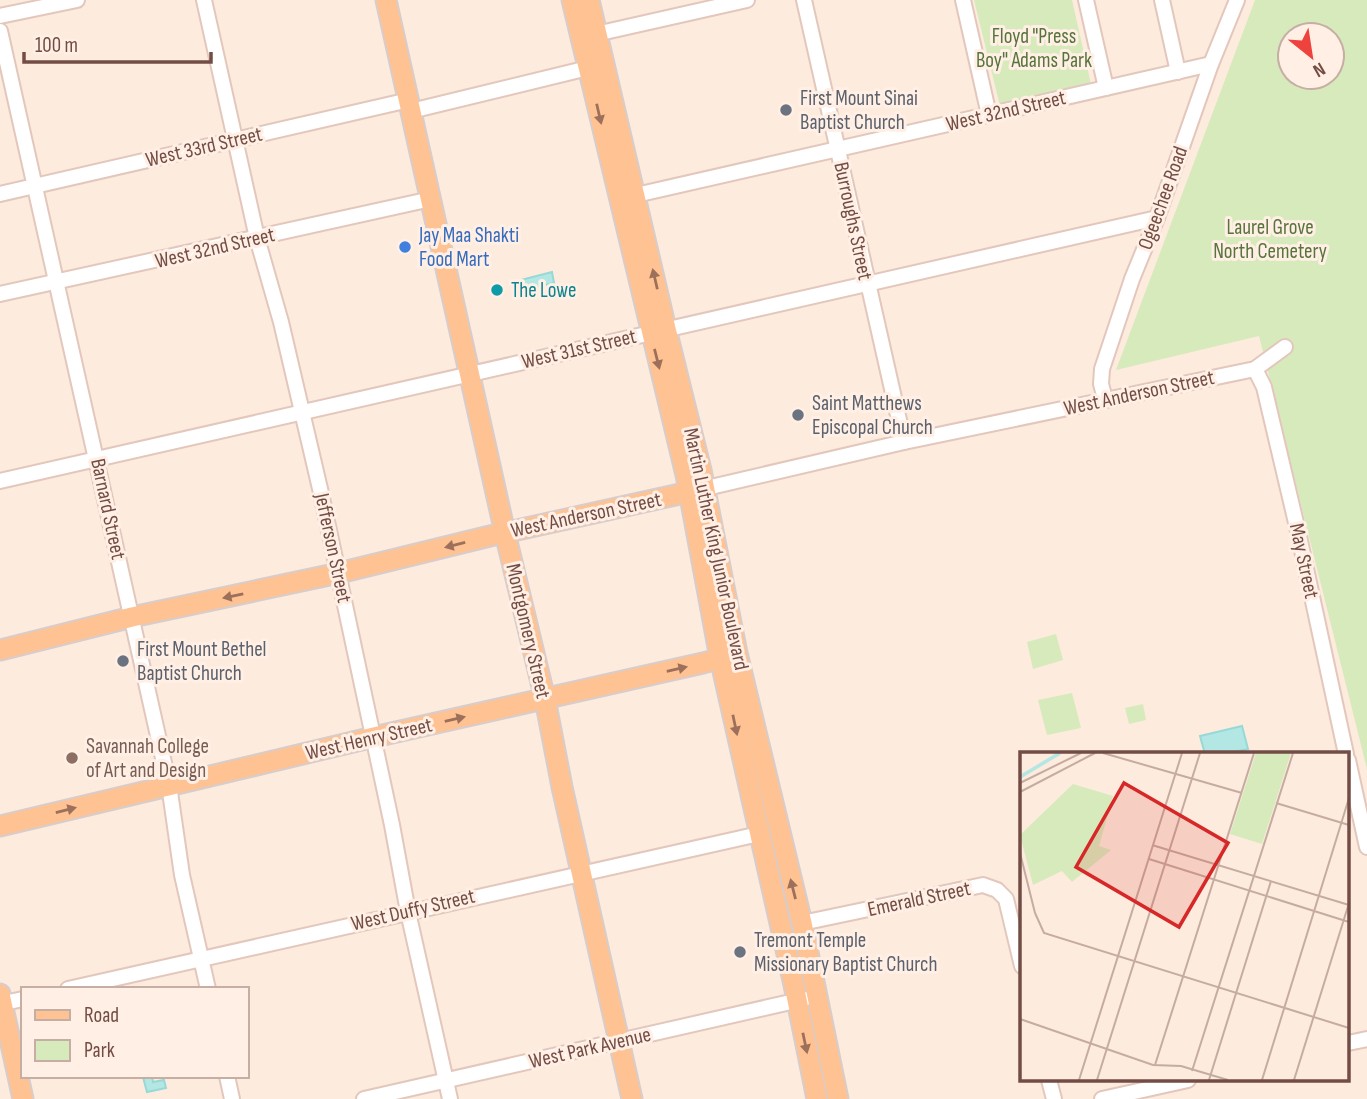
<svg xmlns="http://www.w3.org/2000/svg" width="1367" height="1099" font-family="'Sofia Sans Condensed',sans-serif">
<rect width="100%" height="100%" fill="#fdebdd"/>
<g fill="#d7eabc" fill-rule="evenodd">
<path d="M974,0H1072L1091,84L1000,106Z"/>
<path d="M1255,0H1367V769L1259,336L1116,370ZM1290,35H1332V77H1290Z"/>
<path d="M1056,634L1063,660L1033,669L1027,642Z"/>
<path d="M1072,693L1081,728L1047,735L1038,700Z"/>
<path d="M1143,704L1146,720L1129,724L1125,708Z"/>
</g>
<g fill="#b2e7e4" stroke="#97d9d7" stroke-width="2">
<path d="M552,272L554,283L524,290L521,280Z"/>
<path d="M1242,726L1248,749L1225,754H1205L1200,736Z"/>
<path d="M152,1076L153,1082L164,1080L166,1088L147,1092L143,1077Z"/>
</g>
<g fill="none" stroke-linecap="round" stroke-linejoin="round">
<defs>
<g id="minor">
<path d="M204,0L257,238L281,322L321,493L392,825L408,912L450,1099"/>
<path d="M804,0L904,442"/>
<path d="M963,0L989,115"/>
<path d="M1086,0L1106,88"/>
<path d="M1162,0L1178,72"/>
<path d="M0,16L77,0"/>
<path d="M0,31L169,785L182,875L208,989"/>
<path d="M596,34L747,0"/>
<path d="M411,111L588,68"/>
<path d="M0,194L409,100"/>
<path d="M636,195L1211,64"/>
<path d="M0,294L431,199"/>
<path d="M1255,369L1264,387L1297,527L1346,754"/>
<path d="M1105,399L1101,384L1102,369L1132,279L1157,218L1211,64L1237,0"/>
<path d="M0,481L1157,218"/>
<path d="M698,490L904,442L1255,369L1285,347"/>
<path d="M1348,760L1367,847"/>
<path d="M802,923L983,885L997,890L1006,899L1022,966"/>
<path d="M68,989L759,834"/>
<path d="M0,1004L23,999"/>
<path d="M1348,1043L1367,1039"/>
<path d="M227,1076L232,1099"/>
<path d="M1049,1080L1054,1099"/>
<path d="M364,1099L804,999"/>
<path d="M1102,1099L1188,1080"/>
</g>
<g id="major">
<path d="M386,0L505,533L545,699L562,787L632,1099"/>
<path d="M572,0L686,475L720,658L794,985L817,1099"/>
<path d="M589,0L666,329L701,470L737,653L802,923L838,1099"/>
<path d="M0,650L132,617L339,573L490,536L689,492"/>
<path d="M0,826L374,737L703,663L732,655"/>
<path d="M0,994L23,1099"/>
</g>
</defs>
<use href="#minor" stroke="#e3c7bc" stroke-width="18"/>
<use href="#major" stroke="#d8cdcb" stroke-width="23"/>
<use href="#minor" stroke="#fff" stroke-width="14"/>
<use href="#major" stroke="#ffc292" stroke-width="19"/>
</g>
<defs><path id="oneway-solid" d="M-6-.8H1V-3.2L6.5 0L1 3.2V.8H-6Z" transform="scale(1.75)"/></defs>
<g fill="#9d705c">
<use href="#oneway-solid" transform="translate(599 114) rotate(77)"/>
<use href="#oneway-solid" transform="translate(655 279) rotate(-103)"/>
<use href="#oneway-solid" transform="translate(657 359) rotate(76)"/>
<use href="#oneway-solid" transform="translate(455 545) rotate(166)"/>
<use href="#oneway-solid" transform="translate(233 596) rotate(168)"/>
<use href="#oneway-solid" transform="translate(677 669) rotate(-13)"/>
<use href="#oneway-solid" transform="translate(455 719) rotate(-13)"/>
<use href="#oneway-solid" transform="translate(735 725) rotate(78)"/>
<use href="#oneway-solid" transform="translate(66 810) rotate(-14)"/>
<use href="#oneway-solid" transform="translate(793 889) rotate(-104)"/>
<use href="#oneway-solid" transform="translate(805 1043) rotate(78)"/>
</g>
<g fill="#6b7280" stroke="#ffefe4" stroke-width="2.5">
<circle cx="786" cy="110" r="7"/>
<circle cx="798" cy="415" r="7"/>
<circle cx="123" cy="661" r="7"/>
<circle cx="740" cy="952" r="7"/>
</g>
<circle fill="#3f7fe0" stroke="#ffefe4" stroke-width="2.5" cx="405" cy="247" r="7"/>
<circle fill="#0f9aa8" stroke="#ffefe4" stroke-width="2.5" cx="497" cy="290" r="7"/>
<circle fill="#8d6e63" stroke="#ffefe4" stroke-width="2.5" cx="72" cy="758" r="7"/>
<g text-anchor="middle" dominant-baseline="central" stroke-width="6" stroke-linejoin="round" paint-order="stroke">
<g font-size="21" fill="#56743b" stroke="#ffefe4">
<text x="1034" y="36">Floyd "Press<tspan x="1034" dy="24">Boy" Adams Park</tspan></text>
<text x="1270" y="227">Laurel Grove<tspan x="1270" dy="24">North Cemetery</tspan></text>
</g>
<g font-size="21" fill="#5b616d" stroke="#ffefe4" text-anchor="start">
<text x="800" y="98">First Mount Sinai<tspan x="800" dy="24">Baptist Church</tspan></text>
<text x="812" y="403">Saint Matthews<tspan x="812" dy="24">Episcopal Church</tspan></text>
<text x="137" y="649">First Mount Bethel<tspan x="137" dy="24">Baptist Church</tspan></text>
<text x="754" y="940">Tremont Temple<tspan x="754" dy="24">Missionary Baptist Church</tspan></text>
</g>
<g font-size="21" fill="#734d45" stroke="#ffefe4">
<text transform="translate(1006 111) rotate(-13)">West 32nd Street</text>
<text transform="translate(204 147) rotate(-13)">West 33rd Street</text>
<text transform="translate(1163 198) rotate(-70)">Ogeechee Road</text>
<text transform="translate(853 221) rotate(78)">Burroughs Street</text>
<text transform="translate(215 248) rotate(-13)">West 32nd Street</text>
<text transform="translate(579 349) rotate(-13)">West 31st Street</text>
<text transform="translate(1139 393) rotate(-12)">West Anderson Street</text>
<text transform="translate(108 509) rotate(78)">Barnard Street</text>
<text transform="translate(586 515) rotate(-12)">West Anderson Street</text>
<text transform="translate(333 548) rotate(78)">Jefferson Street</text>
<text transform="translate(716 549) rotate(78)">Martin Luther King Junior Boulevard</text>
<text transform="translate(1304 561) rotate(78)">May Street</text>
<text transform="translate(528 631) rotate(77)">Montgomery Street</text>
<text transform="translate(369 739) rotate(-13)">West Henry Street</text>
<text transform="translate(919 899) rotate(-12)">Emerald Street</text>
<text transform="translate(413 910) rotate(-13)">West Duffy Street</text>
<text transform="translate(590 1048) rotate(-13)">West Park Avenue</text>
</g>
<g font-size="21" fill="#366cbe" stroke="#ffefe4" text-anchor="start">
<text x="419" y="235">Jay Maa Shakti<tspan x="419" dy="24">Food Mart</tspan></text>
</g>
<g font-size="21" fill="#0d838f" stroke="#ffefe4" text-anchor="start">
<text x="511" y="290">The Lowe</text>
</g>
<g font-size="21" fill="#785e54" stroke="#ffefe4" text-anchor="start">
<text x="86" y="746">Savannah College<tspan x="86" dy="24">of Art and Design</tspan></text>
</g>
</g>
<g transform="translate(1020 752)">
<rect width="329" height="329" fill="#fdebdd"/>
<path d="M236,1H271L242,92L210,82ZM53,32L93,44L79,94L91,98L52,130L42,119L13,133L0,83Z" fill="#d7eabc"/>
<path fill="none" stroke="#b2e7e4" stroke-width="3.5" d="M0,25L40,1"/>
<path fill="none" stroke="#c6aca0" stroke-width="2" d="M83,1L222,41M0,31L61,1M0,40L75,1M256,51L329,73M132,93L329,153M0,101L15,161M129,107L329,170M15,161L24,181L329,276M0,267L133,313L161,314L208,328M135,313L234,1M172,319L273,1M59,328L162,1M77,328L180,1M189,328L251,129M242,328L329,46M274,328L329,151"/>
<path fill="#d62828" fill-opacity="0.15" stroke="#d62828" stroke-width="3.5" d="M104,31L208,91L159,175L56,115Z"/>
<rect width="329" height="329" fill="none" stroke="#734d45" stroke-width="3.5"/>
</g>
<rect x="21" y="987" width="228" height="91" fill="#ffefe4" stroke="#c7aea4" stroke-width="2"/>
<rect x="35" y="1010" width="35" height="10" fill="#ffc292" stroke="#c7aea4" stroke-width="2"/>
<text x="84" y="1022" font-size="21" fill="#734d45">Road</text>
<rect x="35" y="1040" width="35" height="21" fill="#d7eabc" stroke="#c7aea4" stroke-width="2"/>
<text x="84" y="1057" font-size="21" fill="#734d45">Park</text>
<g transform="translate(1311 56) rotate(150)"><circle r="33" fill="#ffefe4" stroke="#c7aea4" stroke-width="2"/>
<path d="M0-5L12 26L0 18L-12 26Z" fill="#ee423c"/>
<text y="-10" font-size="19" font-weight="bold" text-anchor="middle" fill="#734d45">N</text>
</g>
<path d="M24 52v10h187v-10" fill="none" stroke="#734d45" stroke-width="3.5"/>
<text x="35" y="52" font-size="21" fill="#734d45" stroke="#ffefe4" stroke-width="5" paint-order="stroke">100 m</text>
</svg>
